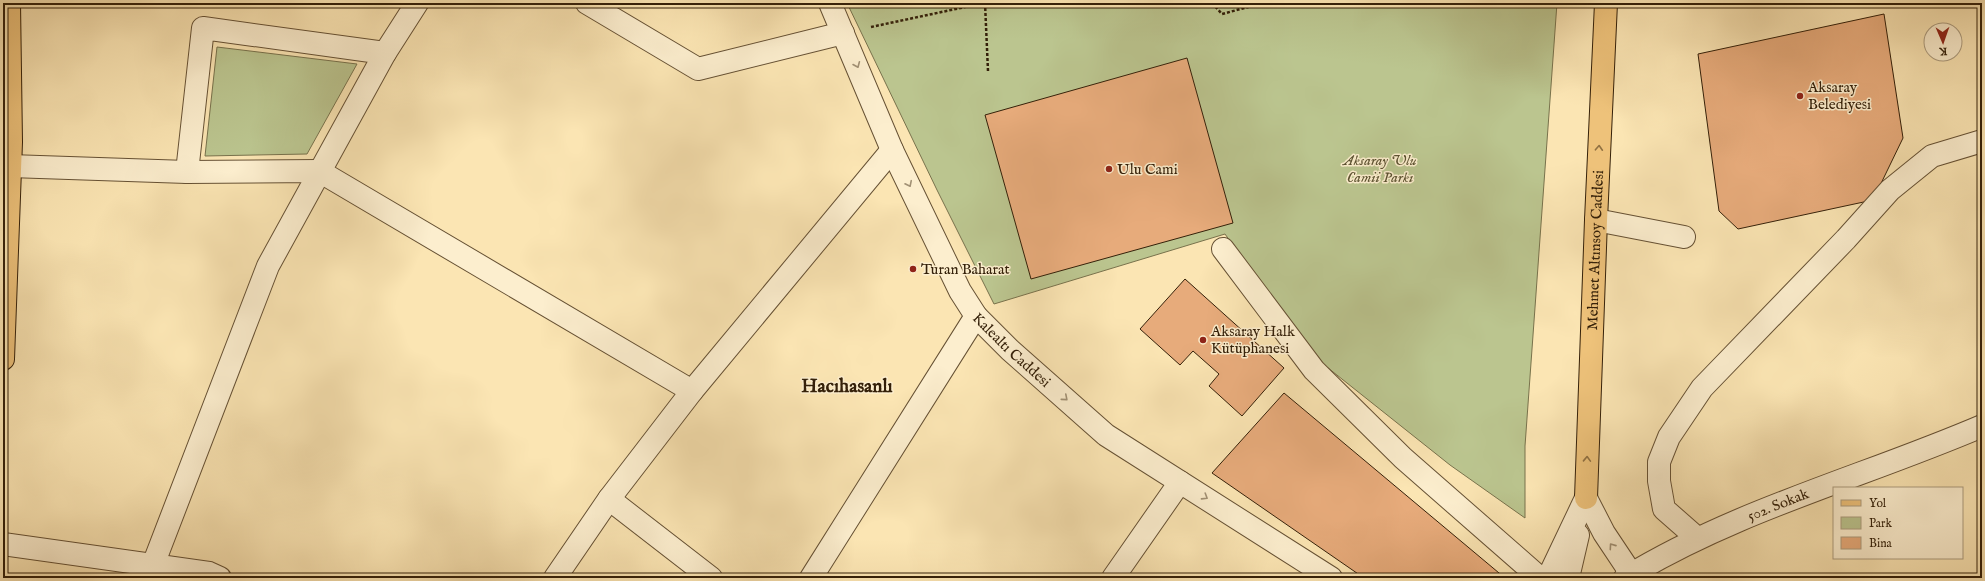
<svg xmlns="http://www.w3.org/2000/svg" width="1985" height="581" font-family="'IM FELL English',serif">
<rect width="100%" height="100%" fill="#fbe5b3"/>
<filter id="stains"><feTurbulence type="fractalNoise" baseFrequency=".005" numOctaves="4"/><feColorMatrix values="0 0 0 0 .2 0 0 0 0 .09 0 0 0 0 .02 0 0 0 .5 -.17"/></filter>
<radialGradient id="worn" r=".72"><stop offset=".6" stop-color="#630" stop-opacity="0"/><stop offset="1" stop-color="#630" stop-opacity=".3"/></radialGradient>
<g fill="#bbc58f" stroke="#78724c">
<path d="M847,3H1557L1525,446V518L1450,465L1308,352L1225,234L994,304L937,190Z"/>
<path d="M217,47L357,64L307,154L205,156Z"/>
</g>
<g fill="#e7ab7b" stroke="#342009">
<path d="M1884,14L1903,138L1873,200L1738,229L1719,211L1698,54Z"/>
<path d="M1187,58L1233,223L1031,279L985,115Z"/>
<path d="M1185,279L1284,368L1242,416L1209,386L1219,374L1193,351L1180,365L1140,329Z"/>
<path d="M1284,393L1505,578H1364L1212,473Z"/>
</g>
<g fill="none" stroke-linecap="round" stroke-linejoin="round">
<defs>
<g id="minor">
<path d="M587,3L698,69L843,33"/>
<path id="s1" d="M830,3L892,150L960,291L976,316L1010,350L1106,435L1331,578"/>
<path d="M10,166L187,172L319,171L692,391"/>
<path d="M187,172L203,28L385,53"/>
<path d="M1596,220L1684,237"/>
<path d="M1223,249L1314,370L1403,458L1540,578"/>
<path d="M1586,498L1604,533L1634,578"/>
<path d="M609,499L711,578"/>
<path d="M1697,538L1664,509L1659,481V462L1669,437L1702,388L1846,239L1890,190L1932,156L1982,141"/>
<path d="M3,544L209,573L220,578"/>
<path d="M153,565L268,266L385,53L417,3"/>
<path d="M555,578L609,499L692,391L892,150"/>
<path d="M811,578L976,316"/>
<path d="M1113,578L1180,482"/>
<path d="M1548,578L1586,498"/>
<path d="M1568,578L1578,535"/>
<path id="s2" d="M1625,578C1736,510 1863,477 1982,426"/>
</g>
<g id="major">
<path d="M3,359L11,142L9,3"/>
<path id="s3" d="M1586,498L1596,220L1606,3"/>
</g>
</defs>
<use href="#minor" stroke="#665134" stroke-width="24"/>
<use href="#major" stroke="#342009" stroke-width="24"/>
<g stroke="#342009" stroke-width="2.5" stroke-dasharray="3 2" stroke-linecap="butt">
<path d="M985,3L988,71"/>
<path d="M1212,3L1222,14L1263,3"/>
<path d="M871,27L984,3"/>
</g>
<use href="#minor" stroke="#fceece" stroke-width="22"/>
<use href="#major" stroke="#eec27a" stroke-width="22"/>
</g>
<defs><path id="oneway-chevron" d="M-2-3.5L2.5 0L-2 3.5" fill="none" stroke-width="1.6" stroke-linecap="round" stroke-linejoin="round"/></defs>
<g stroke="#a29175">
<use href="#oneway-chevron" transform="translate(857 65) rotate(67)"/>
<use href="#oneway-chevron" transform="translate(909 184) rotate(64)"/>
<use href="#oneway-chevron" transform="translate(1065 398) rotate(41)"/>
<use href="#oneway-chevron" transform="translate(1205 497) rotate(32)"/>
<use href="#oneway-chevron" transform="translate(1612 546) rotate(-125)"/>
</g>
<g stroke="#917142">
<use href="#oneway-chevron" transform="translate(1599 148) rotate(-87)"/>
<use href="#oneway-chevron" transform="translate(1587 459) rotate(-88)"/>
</g>
<g fill="#8f2418" stroke="#fceece" stroke-width="1.5">
<circle cx="1800" cy="96" r="4"/>
<circle cx="1109" cy="169" r="4"/>
<circle cx="913" cy="269" r="4"/>
<circle cx="1203" cy="340" r="4"/>
</g>
<g text-anchor="middle" dominant-baseline="central" stroke-width="3" stroke-linejoin="round" paint-order="stroke">
<g font-size="15" fill="#342009" stroke="#fceece" text-anchor="start">
<text x="1808" y="87">Aksaray<tspan x="1808" dy="17">Belediyesi</tspan></text>
<text x="1117" y="169">Ulu Cami</text>
<text x="921" y="269">Turan Baharat</text>
<text x="1211" y="331">Aksaray Halk<tspan x="1211" dy="17">Kütüphanesi</tspan></text>
</g>
<g font-size="15" font-style="italic" fill="#5c5231" stroke="#fceece">
<text x="1380" y="160">Aksaray Ulu<tspan x="1380" dy="17">Camii Parkı</tspan></text>
</g>
<g font-size="15" fill="#342009" stroke="#fceece">
<text stroke="none"><textPath href="#s3" startOffset="248">Mehmet Altınsoy Caddesi</textPath></text>
<text stroke="none"><textPath href="#s1" startOffset="395">Kalealtı Caddesi</textPath></text>
<text stroke="none"><textPath href="#s2" startOffset="170">502. Sokak</textPath></text>
</g>
<g font-size="19" font-weight="bold" fill="#342009" stroke="#fceece">
<text x="847" y="387">Hacıhasanlı</text>
</g>
</g>
<rect width="1985" height="581" fill="none" stroke="#fbe5b3" stroke-width="16"/>
<rect x="4" y="4" width="1977" height="573" fill="none" stroke="#342009" stroke-width="2"/>
<rect x="8" y="8" width="1969" height="565" fill="none" stroke="#342009"/>
<rect x="1833" y="487" width="130" height="72" fill="#fceece" stroke="#ac9c7f"/>
<rect x="1841" y="500" width="20" height="6" fill="#eec27a" stroke="#ac9c7f"/>
<text x="1869" y="507" font-size="12" fill="#342009">Yol</text>
<rect x="1841" y="517" width="20" height="12" fill="#bbc58f" stroke="#ac9c7f"/>
<text x="1869" y="527" font-size="12" fill="#342009">Park</text>
<rect x="1841" y="537" width="20" height="12" fill="#e7ab7b" stroke="#ac9c7f"/>
<text x="1869" y="547" font-size="12" fill="#342009">Bina</text>
<g transform="translate(1943 42) rotate(178)"><circle r="19" fill="#fceece" stroke="#ac9c7f"/>
<path d="M0-3L7 15L0 10L-7 15Z" fill="#8f2418"/>
<text y="-6" font-size="11" font-weight="bold" text-anchor="middle" fill="#342009">K</text>
</g>
<rect width="100%" height="100%" filter="url(#stains)"/>
<rect width="100%" height="100%" fill="url(#worn)"/>
</svg>
